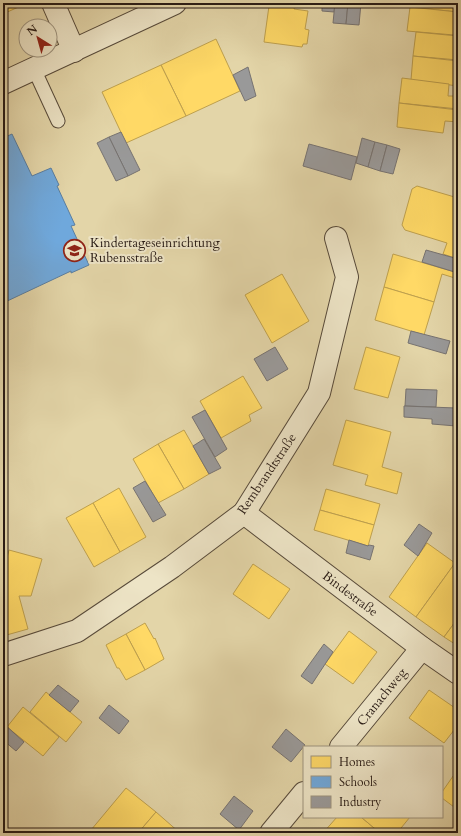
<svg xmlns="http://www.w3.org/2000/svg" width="461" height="836" font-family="Cardo,serif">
<rect width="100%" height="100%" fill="#e3d5a8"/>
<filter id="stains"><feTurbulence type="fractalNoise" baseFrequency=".005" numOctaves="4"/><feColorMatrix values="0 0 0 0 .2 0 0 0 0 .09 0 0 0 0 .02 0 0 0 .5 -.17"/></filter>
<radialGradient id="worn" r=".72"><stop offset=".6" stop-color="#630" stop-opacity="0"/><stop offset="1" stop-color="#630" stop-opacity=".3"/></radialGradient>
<g fill="#ffd966" stroke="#bea04e">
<path d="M3,3H25V4L3,14Z"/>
<path d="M278,3H295L294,9L308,11L305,29L309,30L307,44H303L302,47L264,42L269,6H277Z"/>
<path d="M410,3H458V12L410,7Z"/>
<path d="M410,7L458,12V25L456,24L454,35L407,31Z"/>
<path d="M416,32L458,36V60L413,56Z"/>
<path d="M216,39L240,91L186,116L161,65Z"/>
<path d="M413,56L458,61V86L411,80Z"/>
<path d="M161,65L186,116L126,143L102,92Z"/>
<path d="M402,78L449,84L448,96H458V109L399,103Z"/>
<path d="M399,103L458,110V122L445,121L443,133L397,127Z"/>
<path d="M417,186L458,198V233L455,243L458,244V259L443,254L447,243L405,230L402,225L412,189Z"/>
<path d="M393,254L458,273V279L442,274L434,302L384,287Z"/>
<path d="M282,274L309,321L272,343L245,295Z"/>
<path d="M384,287L434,302L424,335L375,320Z"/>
<path d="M366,347L400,357L388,398L354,389Z"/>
<path d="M243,376L262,408L249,415L251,421L221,438L200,401Z"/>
<path d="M346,420L391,432L382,467L402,473L397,494L365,485L368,475L333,465Z"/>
<path d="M184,430L209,474L184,489L158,444Z"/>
<path d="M158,444L184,489L158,503L133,459Z"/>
<path d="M119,488L146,537L120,552L93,503Z"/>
<path d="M326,489L380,504L374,525L320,510Z"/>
<path d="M93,503L120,552L94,567L66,518Z"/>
<path d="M320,510L374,525L368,546L314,530Z"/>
<path d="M427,543L455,563L416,617L389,597Z"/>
<path d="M9,550L42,559L31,596H19L28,629L3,636V574Z"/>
<path d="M455,563L458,565V618L444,637L416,617Z"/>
<path d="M253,564L290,589L269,619L233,594Z"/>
<path d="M458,618V646L444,637Z"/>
<path d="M145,623L154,639L155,638L164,659L145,670L126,634Z"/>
<path d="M349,631L377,652L353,684L325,664Z"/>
<path d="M126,634L145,670L126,680L119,668H117L106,645Z"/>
<path d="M429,690L458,710V725L444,743L409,718Z"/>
<path d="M46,692L82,722L66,742L30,712Z"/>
<path d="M23,707L59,737L43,756L7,727Z"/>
<path d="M458,769V810L442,798V792Z"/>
<path d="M126,788L156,812L138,833H94L91,830Z"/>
<path d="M156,812L180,833H138Z"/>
<path d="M337,817H361L380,833H323Z"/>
<path d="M361,817H410L397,833H380Z"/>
</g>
<path fill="#6fa8dc" stroke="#5a7ea0" d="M12,134L32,176L51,168L59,185L57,186L75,225L71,226L89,265L71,273V271L3,303V138Z"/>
<g fill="#999" stroke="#777371">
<path d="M322,3H335L334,12L322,11Z"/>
<path d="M335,3H348L346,24L333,23Z"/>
<path d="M348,3H361L359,25L346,24Z"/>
<path d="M248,67L256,96L245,101L233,75Z"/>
<path d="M121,132L140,170L128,176L109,137Z"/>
<path d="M109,137L128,176L116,181L97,143Z"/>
<path d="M362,138L375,142L368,167L356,163Z"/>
<path d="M375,142L387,145L380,171L368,167Z"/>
<path d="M309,144L357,157L351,180L303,166Z"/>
<path d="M387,145L400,149L393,174L380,171Z"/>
<path d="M426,250L458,259V273L422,262Z"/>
<path d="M411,331L450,341L446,354L408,343Z"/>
<path d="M275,347L288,369L267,381L254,359Z"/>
<path d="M406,389L437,390L436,407L405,406Z"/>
<path d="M404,406L456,408V426L432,424V419L404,417Z"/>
<path d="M205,410L227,449L215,457L192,417Z"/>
<path d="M204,439L221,468L209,474L193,446Z"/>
<path d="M145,481L166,515L153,522L133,488Z"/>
<path d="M419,524L432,533L418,556L404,545Z"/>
<path d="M349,540L368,546L369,545L374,546L370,560L346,553Z"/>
<path d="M324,644L333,652L312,684L301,676Z"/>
<path d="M58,685L79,701L70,712L49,695Z"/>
<path d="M109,705L129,721L119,734L99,718Z"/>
<path d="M4,724L24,742L16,751L3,740Z"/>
<path d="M286,729L305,745L291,762L272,747Z"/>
<path d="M234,796L253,811L239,830L220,814Z"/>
</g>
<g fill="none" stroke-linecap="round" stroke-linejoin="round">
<defs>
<path id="lane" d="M34,69L58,121"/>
<g id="street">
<path d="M53,3L74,51"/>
<path d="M3,83L175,3"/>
<path d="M244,513L422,648L458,673"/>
<path d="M3,655L77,631L172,567L244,513L319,393L347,277L336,238"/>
<path d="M341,747L422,648"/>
<path d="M271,833L304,793"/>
</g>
</defs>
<use href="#lane" stroke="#574a3a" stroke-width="15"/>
<use href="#street" stroke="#574a3a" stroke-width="24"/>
<use href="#lane" stroke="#ede4c6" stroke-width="13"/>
<use href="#street" stroke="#ede4c6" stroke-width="22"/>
</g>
<defs>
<symbol id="school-ring" viewBox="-11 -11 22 22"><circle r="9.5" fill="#ede4c6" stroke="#8f2418" stroke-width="1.5"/><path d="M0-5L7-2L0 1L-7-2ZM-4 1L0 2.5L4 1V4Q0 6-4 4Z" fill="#8f2418"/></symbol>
</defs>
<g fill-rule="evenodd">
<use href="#school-ring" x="62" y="238" width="25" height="25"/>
</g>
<g text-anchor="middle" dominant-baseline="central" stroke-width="4" stroke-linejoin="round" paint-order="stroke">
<g font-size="13" fill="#281b15" stroke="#ede4c6" text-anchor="start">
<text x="90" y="243">Kindertageseinrichtung<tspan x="90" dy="15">Rubensstraße</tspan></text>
</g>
<g font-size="13" fill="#281b15" stroke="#ede4c6">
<text transform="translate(267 474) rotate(-56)">Rembrandtstraße</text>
<text transform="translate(350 594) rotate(37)">Bindestraße</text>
<text transform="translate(382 697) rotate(-51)">Cranachweg</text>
</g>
</g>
<rect width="461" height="836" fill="none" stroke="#e3d5a8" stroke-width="16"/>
<rect x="4" y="4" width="453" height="828" fill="none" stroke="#281b15" stroke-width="2"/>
<rect x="8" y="8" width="445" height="820" fill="none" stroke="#281b15"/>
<rect x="303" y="746" width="140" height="72" fill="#ede4c6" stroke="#9e947f"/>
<rect x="311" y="756" width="20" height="12" fill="#ffd966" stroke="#9e947f"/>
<text x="339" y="766" font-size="12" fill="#281b15">Homes</text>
<rect x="311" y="776" width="20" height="12" fill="#6fa8dc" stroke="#9e947f"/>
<text x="339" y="786" font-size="12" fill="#281b15">Schools</text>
<rect x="311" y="796" width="20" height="12" fill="#999999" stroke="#9e947f"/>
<text x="339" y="806" font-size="12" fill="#281b15">Industry</text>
<g transform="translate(38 38) rotate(323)"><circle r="19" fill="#ede4c6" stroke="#9e947f"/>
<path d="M0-3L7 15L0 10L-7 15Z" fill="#8f2418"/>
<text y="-6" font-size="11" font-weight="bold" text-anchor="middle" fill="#281b15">N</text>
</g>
<rect width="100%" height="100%" filter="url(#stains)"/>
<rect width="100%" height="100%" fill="url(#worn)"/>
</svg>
